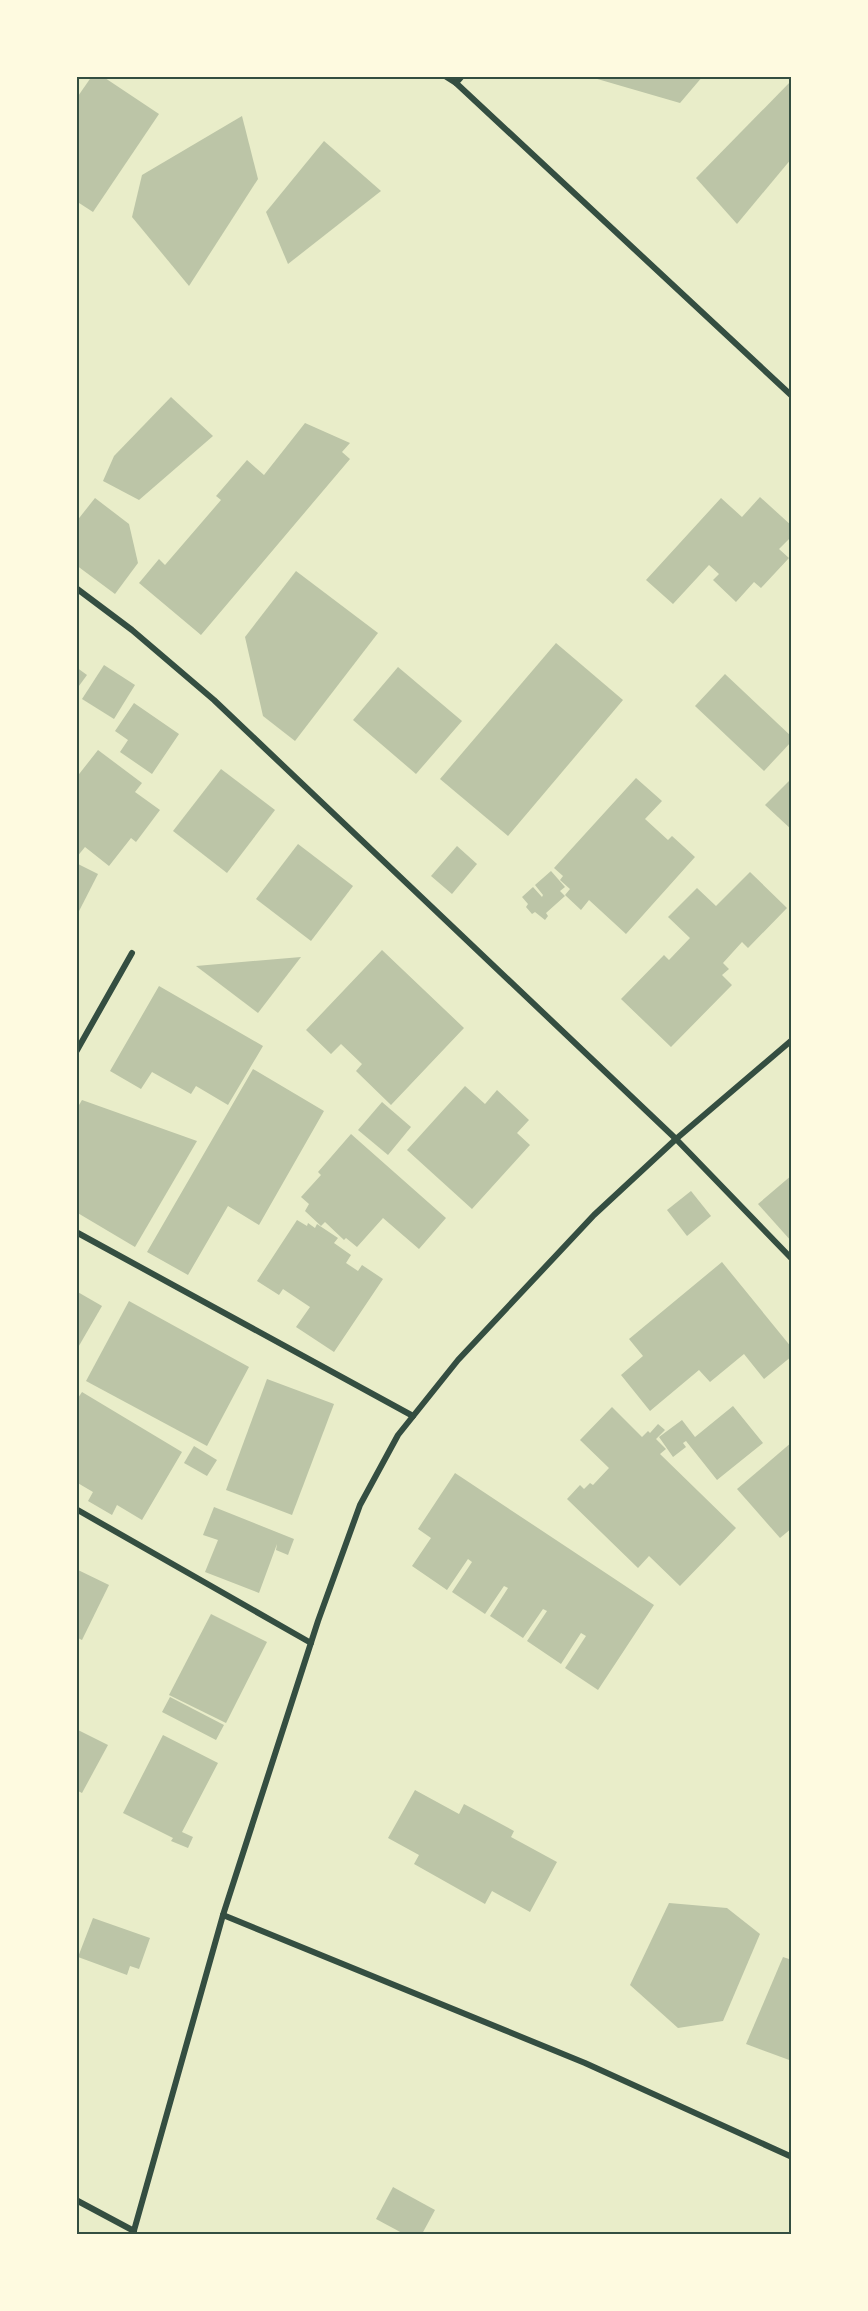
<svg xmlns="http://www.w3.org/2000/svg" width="868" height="2311" font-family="'Playfair Display',serif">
<rect width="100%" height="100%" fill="#e9edc9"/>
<g fill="#bcc5a7">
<path d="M92,76H102L159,114L93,212L76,201V99Z"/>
<path d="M587,76H703L680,103Z"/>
<path d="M792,80V158L737,224L696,178Z"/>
<path d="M242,116L258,179L189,286L132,217L142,175Z"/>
<path d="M324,141L381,191L288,264L266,212Z"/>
<path d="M171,397L213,436L139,500L103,481L114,456Z"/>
<path d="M305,423L350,443L342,452L350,459L201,635L139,583L159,559L165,565L221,500L216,496L247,460L264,475Z"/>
<path d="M760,497L792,526V536L779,549L789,558L761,588L754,582L736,602L713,580L719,574L709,565L673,604L646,580L721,498L742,517Z"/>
<path d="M95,498L129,524L138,563L115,594L76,565V522Z"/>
<path d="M296,571L378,633L295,741L263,716L245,637Z"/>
<path d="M556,643L623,700L508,836L440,779Z"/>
<path d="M104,665L135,685L114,719L82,699Z"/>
<path d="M76,667L87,675L76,690Z"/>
<path d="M398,667L462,721L416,774L353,720Z"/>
<path d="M725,674L792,737V741L764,771L695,706Z"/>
<path d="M134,703L179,734L152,774L120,752L128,740L115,731Z"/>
<path d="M98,750L142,783L135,792L160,810L136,842L131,838L109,866L85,847L76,858V778Z"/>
<path d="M221,769L275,810L227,873L173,831Z"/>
<path d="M636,778L662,801L645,819L668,840L672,836L695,857L626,934L589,900L581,910L565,895L570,889L560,880L563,876L554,868Z"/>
<path d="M792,778V830L765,805Z"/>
<path d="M298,844L353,886L311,941L256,899Z"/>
<path d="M457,846L477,864L452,894L431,876Z"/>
<path d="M76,863L98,874L76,917Z"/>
<path d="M551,871L565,887L560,891L565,896L546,913L548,916L545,920L535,912L532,914L526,907L528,904L522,897L533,887L542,897L543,895L535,885Z"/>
<path d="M750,872L787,908L748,948L742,942L723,963L729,969L722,975L732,985L671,1047L621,999L664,955L669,960L690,938L668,917L697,888L716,906Z"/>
<path d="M382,950L464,1028L391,1105L356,1071L362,1064L341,1044L331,1054L306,1030Z"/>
<path d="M301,957L258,1013L196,966Z"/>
<path d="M159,986L263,1046L228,1105L196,1086L191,1094L152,1072L141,1089L110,1071Z"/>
<path d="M253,1069L324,1111L259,1225L228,1206L188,1275L147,1252Z"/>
<path d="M465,1086L485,1104L497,1090L529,1120L517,1133L530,1145L472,1209L407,1150Z"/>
<path d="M82,1100L197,1141L135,1247L76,1212V1110Z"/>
<path d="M382,1102L411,1127L388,1155L358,1130Z"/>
<path d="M351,1134L446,1218L419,1249L383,1218L357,1247L346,1238L344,1240L325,1222L321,1226L305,1211L309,1204L301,1197L321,1175L318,1172Z"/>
<path d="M792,1175V1242L758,1204Z"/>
<path d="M691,1191L711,1216L687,1236L667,1210Z"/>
<path d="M297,1220L307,1226L308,1223L315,1228L317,1224L338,1238L334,1243L351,1255L346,1263L358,1271L362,1265L383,1279L334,1352L296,1327L310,1307L283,1289L279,1295L257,1281Z"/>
<path d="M722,1262L792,1348V1356L764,1379L744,1354L710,1382L699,1370L650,1411L621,1375L643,1356L629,1339Z"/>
<path d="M76,1291L102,1306L76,1351Z"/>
<path d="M129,1301L249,1367L207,1446L86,1381Z"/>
<path d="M267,1379L334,1404L292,1515L226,1490Z"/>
<path d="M82,1392L182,1452L142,1520L117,1505L112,1515L88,1501L93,1492L76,1482V1401Z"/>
<path d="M733,1406L763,1443L717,1480L686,1441L683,1443L686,1447L673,1457L659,1437L682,1420L695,1437Z"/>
<path d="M612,1407L642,1437L648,1431L650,1433L658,1424L665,1430L656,1439L666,1449L660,1454L736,1528L680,1586L649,1556L638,1568L567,1499L580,1485L584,1489L590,1483L593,1485L609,1468L580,1440Z"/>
<path d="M792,1442V1528L780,1538L737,1489Z"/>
<path d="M194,1446L217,1460L207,1476L184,1463Z"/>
<path d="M455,1473L654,1605L598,1690L565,1668L586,1636L581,1633L561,1664L527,1641L547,1611L543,1609L523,1638L490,1616L508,1588L504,1586L485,1614L452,1592L472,1562L468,1559L447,1590L412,1566L431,1538L418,1529Z"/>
<path d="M214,1507L294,1539L288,1555L276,1550L277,1544L259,1593L205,1572L218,1540L203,1535Z"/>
<path d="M76,1569L109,1585L82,1640L76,1637Z"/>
<path d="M211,1614L267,1642L226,1723L169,1695Z"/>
<path d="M170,1697L224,1725L216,1740L162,1712Z"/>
<path d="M76,1729L108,1745L82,1793L76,1790Z"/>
<path d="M163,1735L218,1763L182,1832L193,1837L188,1848L171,1841L173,1838L123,1813Z"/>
<path d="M415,1790L459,1814L464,1804L514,1831L511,1837L557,1862L530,1912L492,1891L485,1904L414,1864L419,1855L388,1838Z"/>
<path d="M669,1903L727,1908L760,1934L723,2021L678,2028L630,1985Z"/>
<path d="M93,1918L150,1938L139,1969L130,1966L127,1975L78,1957Z"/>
<path d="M783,1957L792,1960V2061L746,2044Z"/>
<path d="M393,2187L435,2210L422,2234H404L376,2219Z"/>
</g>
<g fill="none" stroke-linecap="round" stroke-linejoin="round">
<g stroke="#344e41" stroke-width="6">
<path d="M445,76L456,83"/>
<path d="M462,76L456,83L792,396"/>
<path d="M76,588L132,630L214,700L676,1139L792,1259"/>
<path d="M76,1052L132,953"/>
<path d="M76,1232L413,1416"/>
<path d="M76,1509L311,1643"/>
<path d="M223,1915L585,2063L792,2157"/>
<path d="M76,2200L134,2231"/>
<path d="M133,2234L223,1915L318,1621L360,1505L398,1435L458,1360L594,1215L676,1139L792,1040"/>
</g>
</g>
<rect width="868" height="2311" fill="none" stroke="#fefae0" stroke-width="156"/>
<rect x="78" y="78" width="712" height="2155" fill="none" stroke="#344e41" stroke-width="2"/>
</svg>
